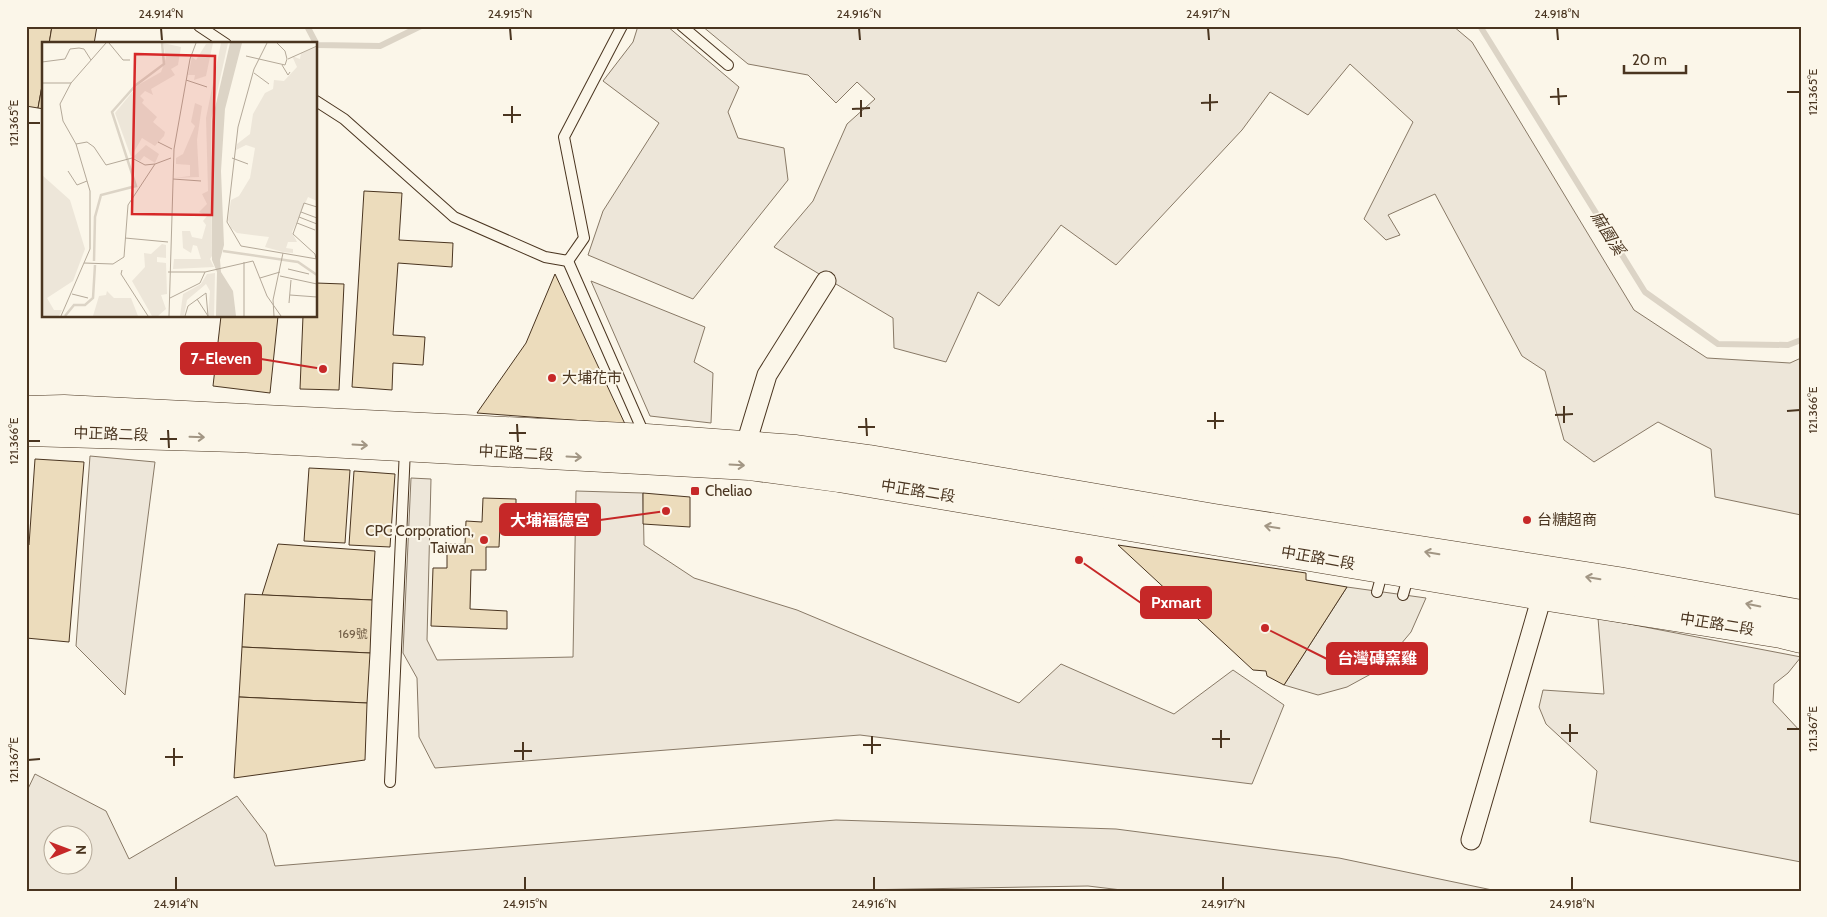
<svg xmlns="http://www.w3.org/2000/svg" width="1827" height="917" font-family="Cabin,'Noto Sans TC',sans-serif">
<rect width="100%" height="100%" fill="#fbf6e9"/>
<g fill="#ede6d9" stroke="#887966" fill-rule="evenodd">
<path d="M638,26H667L739,87L728,112L738,138L784,148L788,180L693,299L588,255L603,211L659,123L603,81L633,42Z"/>
<path d="M702,26H1453L1472,42L1634,310L1707,358L1790,363L1801,358V515L1715,497L1711,449L1658,422L1594,462L1564,440L1545,371L1522,356L1435,194L1388,215L1400,235L1386,240L1364,219L1413,122L1350,64L1308,115L1270,92L1242,130L1116,265L1061,225L999,306L978,292L946,362L894,348L893,318L774,247L813,201L847,124L875,99L857,82L836,103L808,75L748,64Z"/>
<path d="M591,281L705,327L694,362L713,373L711,423L650,416Z"/>
<path d="M90,456L155,462L125,695L76,646Z"/>
<path d="M411,478L431,479L427,640L437,660L573,657L576,491L643,493L644,545L694,578L797,610L1019,703L1061,664L1174,714L1233,670L1284,705L1252,784L860,735L435,768L419,737L417,678L403,653Z"/>
<path d="M1598,618L1801,657L1788,673L1774,684L1773,702L1801,732V862L1590,822L1597,771L1546,724L1539,707L1543,690L1604,694Z"/>
<path d="M35,774L106,811L129,859L237,796L266,834L275,866L836,820L1116,829L1339,858L1497,891H1130L1088,886L798,891H26V793ZM82,834V864H52V834Z"/>
</g>
<path fill="#ede7d9" stroke="#887966" d="M1347,587L1426,598L1411,632L1380,669L1347,687L1318,695L1284,685Z"/>
<g fill="none" stroke-linecap="round" stroke-linejoin="round">
<g stroke="#dcd4c6" stroke-width="6">
<path d="M307,26L317,45L380,46L421,26"/>
<path d="M1480,26L1645,292L1718,344L1788,345L1801,340"/>
</g>
</g>
<g fill="#ecdcbc" stroke="#4a3520">
<path d="M26,26H52L49,44H44V75L38,108L26,106Z"/>
<path d="M52,26H97L94,44H49Z"/>
<path d="M44,75V109L38,108Z"/>
<path d="M364,191L402,193L399,240L453,243L452,267L398,263L393,335L425,337L423,365L393,363L392,390L352,387Z"/>
<path d="M555,274L625,424L477,413L526,343Z"/>
<path d="M316,283L344,284L339,390L300,389L303,316H316Z"/>
<path d="M221,316H278L270,393L213,386Z"/>
<path d="M35,459L84,462L69,642L26,638V545H29Z"/>
<path d="M309,468L350,470L345,543L304,541Z"/>
<path d="M354,471L395,474L390,547L349,545Z"/>
<path d="M643,493L690,497V527L643,524Z"/>
<path d="M483,498L516,499V525H500L499,547H486V570H471L470,609L507,611V629L431,626L433,568H447V544H465L466,521L482,522Z"/>
<path d="M278,544L375,551L372,600L262,595Z"/>
<path d="M1118,545L1306,573V580L1347,587L1284,685L1267,676L1266,671L1253,670Z"/>
<path d="M245,594L372,600L370,653L242,647Z"/>
<path d="M242,647L370,653L367,703L239,697Z"/>
<path d="M239,697L367,703L365,760L234,778Z"/>
</g>
<g fill="none" stroke-linecap="round" stroke-linejoin="round">
<defs>
<g id="lane">
<path d="M199,26L226,44"/>
<path d="M682,26L728,65"/>
<path d="M316,101L344,119L454,217L545,257L568,261L584,238L564,137L622,26"/>
<path d="M568,261L645,436"/>
<path d="M1377,592L1383,570"/>
<path d="M1403,595L1409,574"/>
<path d="M390,782L405,449"/>
</g>
<g id="street">
<path d="M746,444L767,375L826,281"/>
<path d="M1471,840L1542,596"/>
</g>
<g id="primary">
<path d="M26,410L64,409L646,438L796,449L869,459L1214,518L1618,581L1801,614"/>
<path d="M26,432L237,438L749,466L839,478L1542,596L1781,634L1801,639"/>
</g>
</defs>
<use href="#lane" stroke="#4a3520" stroke-width="12"/>
<use href="#street" stroke="#4a3520" stroke-width="21"/>
<use href="#primary" stroke="#4a3520" stroke-width="29"/>
<use href="#lane" stroke="#fbf6e9" stroke-width="10"/>
<use href="#street" stroke="#fbf6e9" stroke-width="19"/>
<use href="#primary" stroke="#fbf6e9" stroke-width="28"/>
</g>
<defs><path id="oneway-shaft" d="M-6 0H5M1.5-3L5.5 0L1.5 3" fill="none" stroke-width="1.6" stroke-linecap="round" stroke-linejoin="round" transform="scale(1.25)"/></defs>
<g stroke="#a29684">
<use href="#oneway-shaft" transform="translate(197 437) rotate(2)"/>
<use href="#oneway-shaft" transform="translate(360 445) rotate(3)"/>
<use href="#oneway-shaft" transform="translate(574 457) rotate(3)"/>
<use href="#oneway-shaft" transform="translate(737 465) rotate(3)"/>
<use href="#oneway-shaft" transform="translate(1272 527) rotate(-171)"/>
<use href="#oneway-shaft" transform="translate(1432 553) rotate(-171)"/>
<use href="#oneway-shaft" transform="translate(1593 578) rotate(-171)"/>
<use href="#oneway-shaft" transform="translate(1753 605) rotate(-169)"/>
</g>
<path fill="none" stroke="#4a3520" stroke-width="2" d="M161,28L162,40M510,28L511,40M859,28L860,40M1208,28L1209,40M1557,28L1558,40M1558,88L1559,105M1787,92H1800M1210,94V111M1550,97L1567,96M861,100V117M1201,103L1218,102M512,106V123M852,109L870,108M503,115H521M28,123H40M1564,406V423M1787,411L1800,410M1215,412V429M1555,415L1573,414M866,418L867,436M1207,421H1224M517,424L518,442M858,427H875M168,430L169,448M509,433H526M160,439H177M28,441H40M1570,724V742M1787,729H1800M1221,730V748M1561,733H1578M872,736V754M1212,739H1230M523,742V760M863,745H881M174,748V766M514,751H532M165,757H183M28,760L40,759M176,877V890M525,877V890M874,877V890M1223,877V890M1572,877V890"/>
<g fill="#c62828" stroke="#fbf6e9" stroke-width="2">
<circle cx="552" cy="378" r="5"/>
<rect x="690" y="486" width="10" height="10" rx="2.5"/>
<circle cx="1527" cy="520" r="5"/>
<circle cx="484" cy="540" r="5"/>
</g>
<g text-anchor="middle" dominant-baseline="central" stroke-width="4" stroke-linejoin="round" paint-order="stroke">
<g font-size="12" fill="#725f47">
<text x="353" y="633">169號</text>
</g>
<g font-size="15" fill="#4a3520" stroke="#fbf6e9" text-anchor="start">
<text x="562" y="378">大埔花市</text>
<text x="705" y="491">Cheliao</text>
<text x="1537" y="520">台糖超商</text>
<text x="474" y="531" text-anchor="end">CPC Corporation,<tspan x="474" dy="17">Taiwan</tspan></text>
</g>
<g font-size="15" fill="#4a3520" stroke="#fbf6e9">
<text transform="translate(111 434) rotate(2)">中正路二段</text>
<text transform="translate(516 453) rotate(3)">中正路二段</text>
<text transform="translate(918 491) rotate(9)">中正路二段</text>
<text transform="translate(1318 558) rotate(10)">中正路二段</text>
<text transform="translate(1717 624) rotate(9)">中正路二段</text>
</g>
<g font-size="16" font-style="italic" fill="#4a3520" stroke="#fbf6e9">
<text transform="translate(1608 233) rotate(58)">麻園溪</text>
</g>
</g>
<g transform="translate(42 42)">
<rect width="275" height="275" fill="#fbf6e9"/>
<path d="M121,1L139,5L136,23L129,27L133,33L109,47L111,53L103,49L98,54L102,58L100,61L115,75L111,80L123,90L122,94L113,104L100,96L89,115L73,71L96,43L119,30L124,16ZM171,1L164,34L152,38L153,33H146L150,15L154,18L164,2ZM179,1H186L169,78L170,214L168,217L172,225L131,227L132,217H159L155,204L151,203L149,211L141,206L140,189H148L150,195L160,197L164,183L161,179L165,174L157,170L165,162L160,152L166,149L164,76ZM275,5V159L266,155L250,190L255,200H246L244,206L251,207V211L241,210L223,205L227,195L195,191L189,186L186,178L189,158L197,154L208,136L213,106L204,103L194,108L195,102L208,92L211,72L223,51L231,47L232,38L242,39L255,25L250,14L258,17L259,11ZM153,61L160,64L155,98L157,135L132,136L148,134V123L134,122V116L141,112L153,84L149,80ZM104,103L117,112L113,121L102,114L98,119L91,115ZM0,133L28,158L43,207L31,239L5,256L12,268H20L17,274H0ZM120,202L124,203V216L115,215V220L124,221L125,252L119,253L124,267L116,274H110L90,239L103,225L102,211L109,212ZM173,231L172,274H166L168,249L164,242L145,258L142,274H138L141,252L159,242L165,232ZM65,249L72,256H89L96,274H51L57,254L64,253Z" fill="#ede6d9"/>
<path d="M188,1H200L183,67L179,129L182,203L178,218L179,230L191,249L194,274H174L175,230L170,218V79Z" fill="#dcd4c6"/>
<path fill="none" stroke="#dcd4c6" stroke-width="2.5" d="M181,209L256,220L275,233M52,219L53,175L59,153L94,144L70,70L94,43L122,22L120,1M23,274L32,263H43L51,256L53,223"/>
<path fill="none" stroke="#b4a999" stroke-width="1" d="M67,1L81,18H88M225,1L212,27L196,85L185,180L199,204L275,217M204,14L243,23L245,17L243,9L235,1M246,17L275,4M0,20L23,17L28,7L37,6L42,7L49,18M240,23L246,33L248,30M212,31L227,42M144,38L165,45M0,41H29M116,100L130,107M34,102L45,100L52,105L64,123L90,116L103,123L113,122L86,163L82,215L71,222L42,221M190,116L206,122M113,122L129,116M26,129L35,143L45,139M131,137L159,139M259,170L275,176M257,175L275,182M255,181L273,188M83,196L126,200M274,217L273,212L251,192L262,161L275,165M202,220V274M246,227L267,232M80,228L79,232L106,274M126,230H163L211,219L225,254L239,274M238,234L275,242M218,236L238,230M30,252L46,256M248,253L275,255M128,256L158,241L163,230M155,257L166,274M247,261L249,238M19,274L48,207V149L34,102L21,79L18,62L29,41L64,1M127,274L132,107L148,17L154,1M143,274L146,264L164,251L166,274M232,274L231,258L241,211"/>
<path fill="#d62828" fill-opacity="0.15" stroke="#d62828" stroke-width="2.5" d="M93,12L173,14L170,173L90,172Z"/>
<rect width="275" height="275" fill="none" stroke="#4a3520" stroke-width="2.5"/>
</g>
<path fill="none" stroke="#c62828" stroke-width="2" d="M323 369L261 359M666 511L600 520M1079 560L1141 603M1265 628L1327 659"/>
<g fill="#c62828" stroke="#fbf6e9" stroke-width="2">
<circle cx="323" cy="369" r="5"/>
<circle cx="666" cy="511" r="5"/>
<circle cx="1079" cy="560" r="5"/>
<circle cx="1265" cy="628" r="5"/>
</g>
<g fill="#c62828" stroke="#c62828" stroke-width="2">
<rect x="181" y="343" width="80" height="31" rx="5"/>
<rect x="500" y="504" width="100" height="31" rx="5"/>
<rect x="1141" y="587" width="70" height="31" rx="5"/>
<rect x="1327" y="643" width="100" height="31" rx="5"/>
</g>
<g font-size="16" text-anchor="middle" font-weight="bold" fill="#fff">
<text x="221" y="364">7-Eleven</text>
<text x="550" y="526">大埔福德宮</text>
<text x="1176" y="608">Pxmart</text>
<text x="1377" y="664">台灣磚窯雞</text>
</g>
<rect width="1827" height="917" fill="none" stroke="#fbf6e9" stroke-width="55"/>
<g transform="translate(68 850) rotate(89)"><circle r="24" fill="#fbf6e9" stroke="#b4a999"/>
<path d="M0-4L9 19L0 12L-9 19Z" fill="#c62828"/>
<text y="-8" font-size="14" font-weight="bold" text-anchor="middle" fill="#4a3520">N</text>
</g>
<path d="M1624 65v8h62v-8" fill="none" stroke="#4a3520" stroke-width="2.5"/>
<text x="1632" y="65" font-size="15" fill="#4a3520" stroke="#fbf6e9" stroke-width="4" paint-order="stroke">20 m</text>
<rect x="28" y="28" width="1772" height="862" fill="none" stroke="#4a3520" stroke-width="2"/>
<g font-size="12" text-anchor="middle" fill="#4a3520">
<text x="161" y="18">24.914°N</text>
<text x="510" y="18">24.915°N</text>
<text x="859" y="18">24.916°N</text>
<text x="1208" y="18">24.917°N</text>
<text x="1557" y="18">24.918°N</text>
<text transform="translate(1813 92) rotate(-90)" y="4">121.365°E</text>
<text transform="translate(14 123) rotate(-90)" y="4">121.365°E</text>
<text transform="translate(1813 410) rotate(-90)" y="4">121.366°E</text>
<text transform="translate(14 441) rotate(-90)" y="4">121.366°E</text>
<text transform="translate(1813 729) rotate(-90)" y="4">121.367°E</text>
<text transform="translate(14 760) rotate(-90)" y="4">121.367°E</text>
<text x="176" y="908">24.914°N</text>
<text x="525" y="908">24.915°N</text>
<text x="874" y="908">24.916°N</text>
<text x="1223" y="908">24.917°N</text>
<text x="1572" y="908">24.918°N</text>
</g>
</svg>
